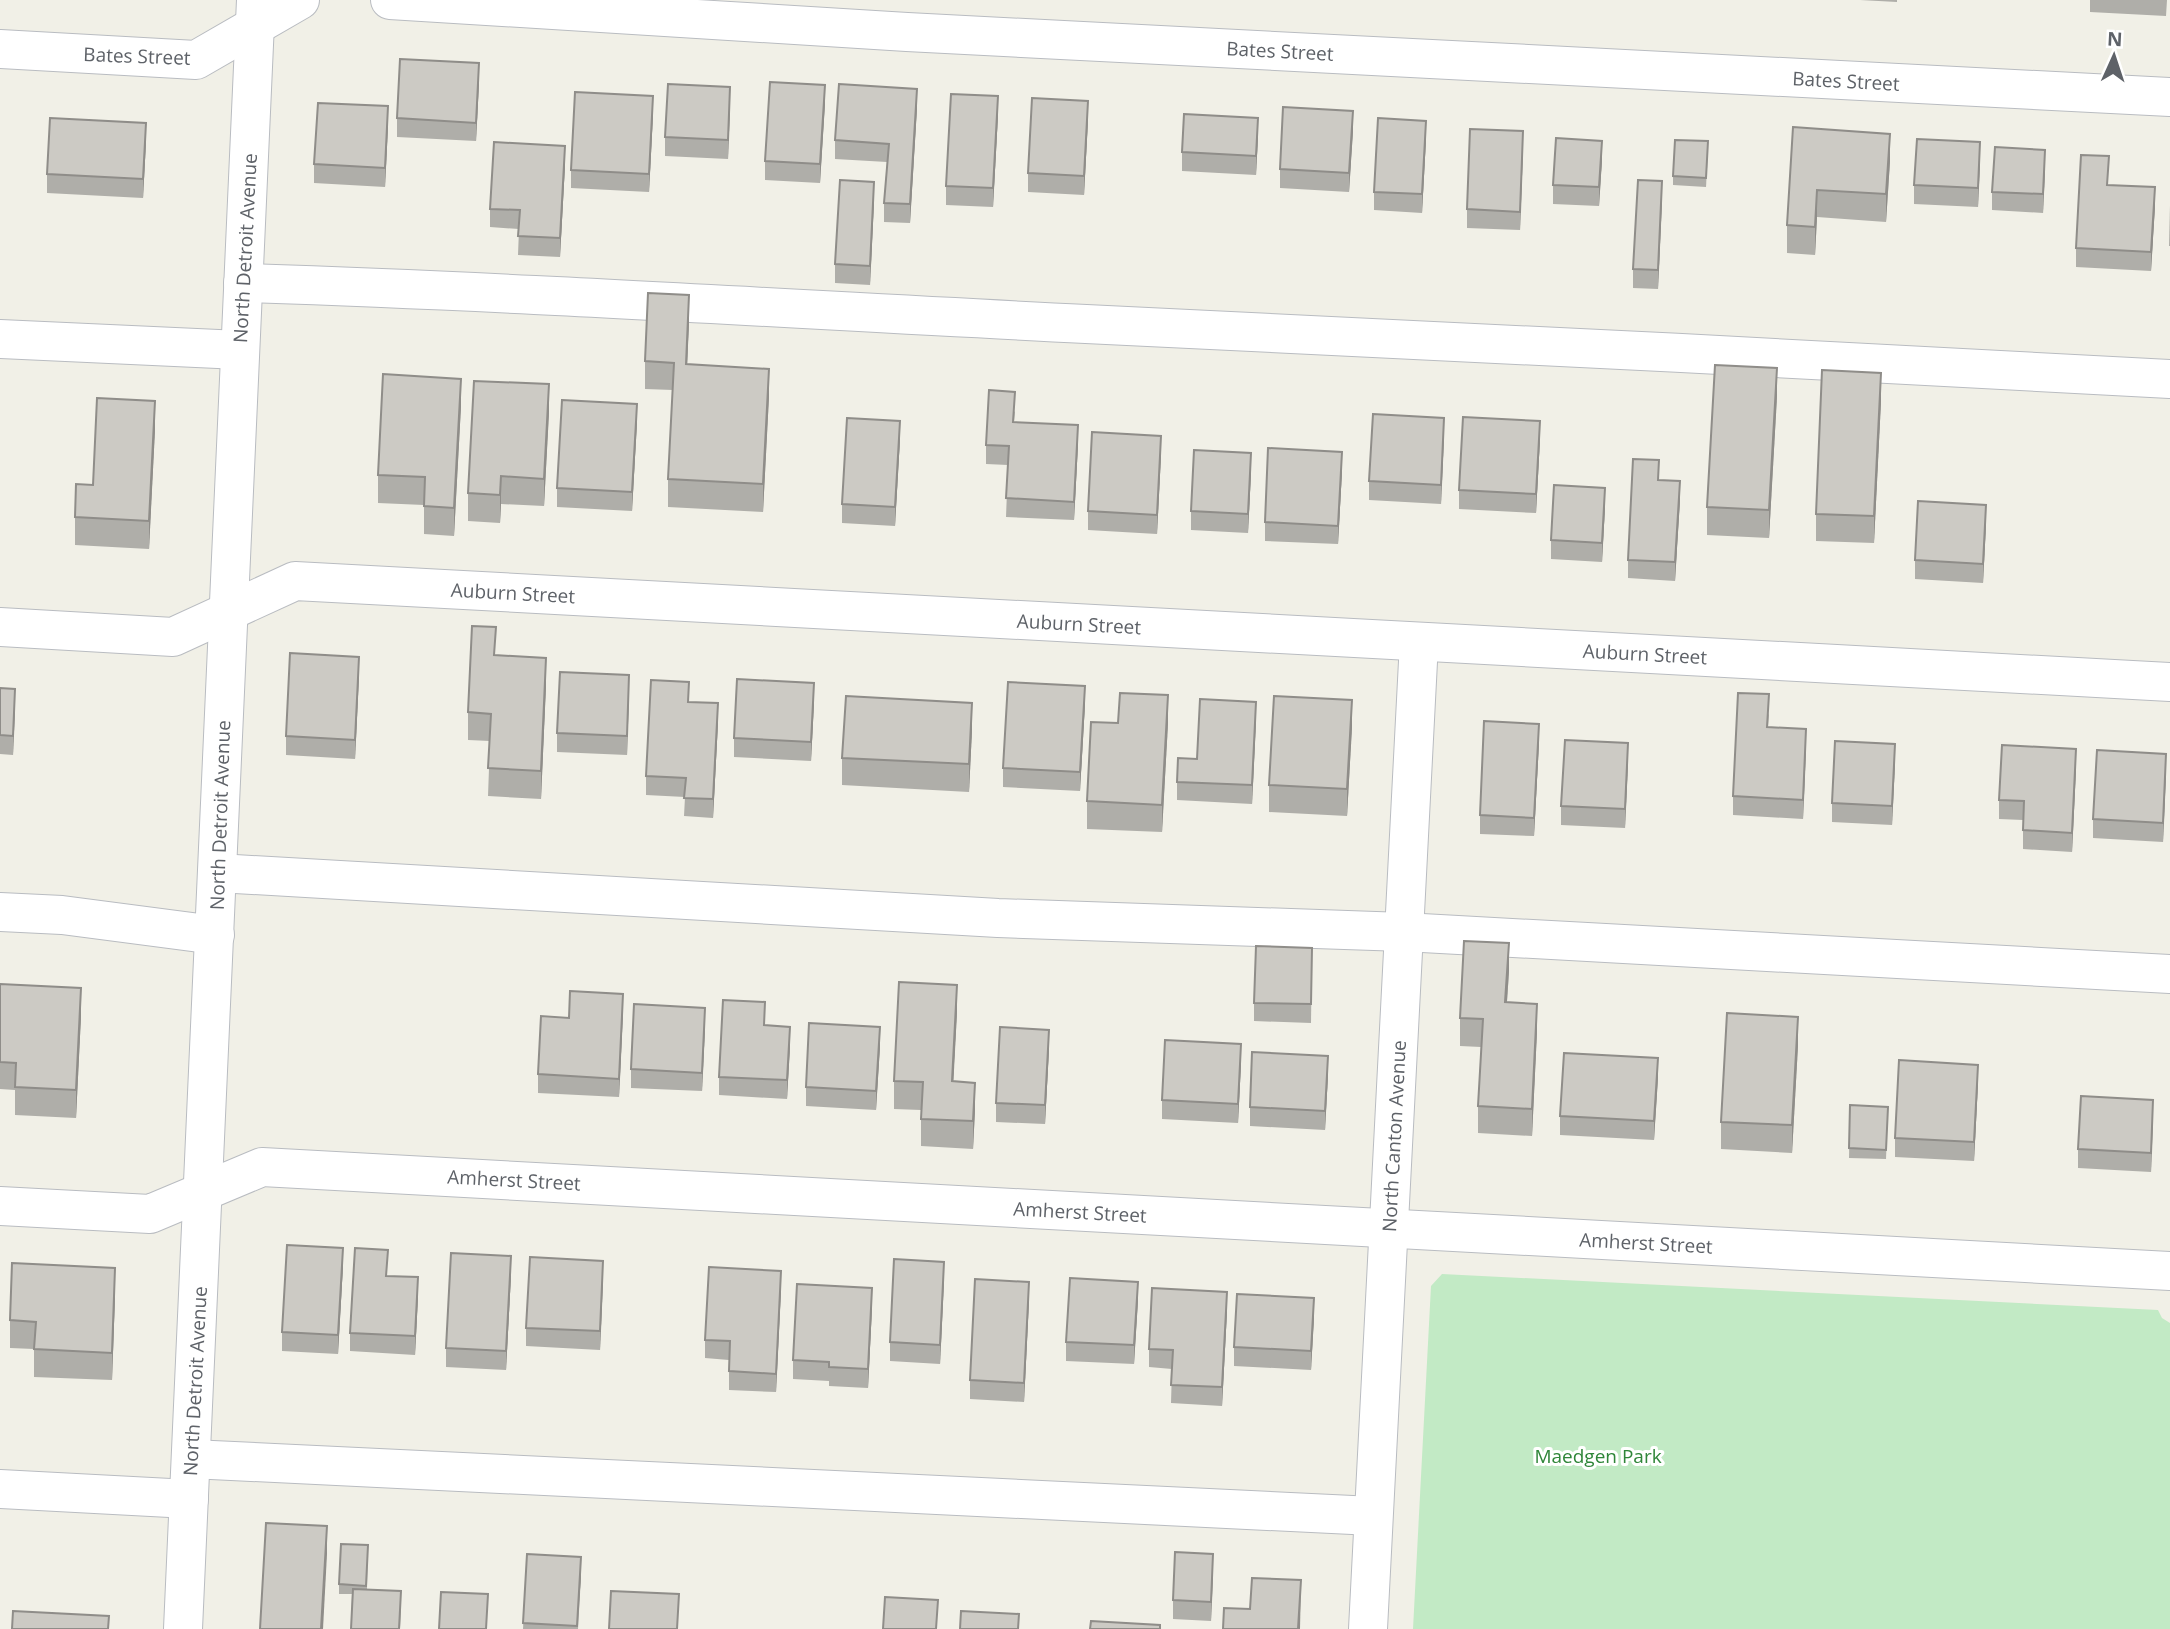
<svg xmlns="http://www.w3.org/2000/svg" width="2170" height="1629" font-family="'Open Sans',sans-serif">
<rect width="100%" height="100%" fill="#f1f0e7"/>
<path fill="#c2eac5" d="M1442,1274L2158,1310L2162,1318L2170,1323V1629H1413L1431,1286Z"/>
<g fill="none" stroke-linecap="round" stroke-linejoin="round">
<defs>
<g id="minor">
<path d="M390,0L907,32L2170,97"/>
<path d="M0,49L196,60L300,0"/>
<path d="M243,283C524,292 805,310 1086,324C1447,342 1809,358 2170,379"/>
<path d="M0,339L240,350"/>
<path d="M0,627L173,637L295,581L2170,682"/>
<path d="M218,873L998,918L1404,932L2170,974"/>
<path d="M0,912L62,915L215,935"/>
<path d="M0,1206L150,1214L262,1167L2170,1271"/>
<path d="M191,1459L1373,1516"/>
<path d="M0,1489L189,1499"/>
<path d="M183,1629L256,0"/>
<path d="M1368,1629L1419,642"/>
</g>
</defs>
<use href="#minor" stroke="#b9bcc1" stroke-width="40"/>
<use href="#minor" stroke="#fff" stroke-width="38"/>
</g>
<g fill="#afaea9">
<path d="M1860,0H1897V2Z"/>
<path d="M2090,0H2167L2166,16L2090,12Z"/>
<path d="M479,82L476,141L397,137V118Z"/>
<path d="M825,103L820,183L765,180V161Z"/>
<path d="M730,106L728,159L665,156V137Z"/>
<path d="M917,108L910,223L884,222V203L887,162L835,159V140Z"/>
<path d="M653,114L649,192L571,188V170Z"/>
<path d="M998,115L993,207L946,205V186Z"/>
<path d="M1088,120L1084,195L1028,192V173Z"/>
<path d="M388,125L385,187L314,183V164Z"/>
<path d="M1793,127L1890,161L1886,222L1817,217L1815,255L1787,253V225Z"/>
<path d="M1353,130L1349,192L1280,188V169Z"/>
<path d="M1258,136L1256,175L1182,171V152Z"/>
<path d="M1426,139L1422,213L1374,210V192Z"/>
<path d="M146,141L143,198L47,193V174Z"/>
<path d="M1523,150L1520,230L1467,228V209Z"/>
<path d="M1708,151L1706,187L1673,185V176Z"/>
<path d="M1602,160L1599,206L1553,204V185Z"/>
<path d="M1980,161L1978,207L1914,204V185Z"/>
<path d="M565,165L560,257L518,255L519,229L490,227V209Z"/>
<path d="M2045,169L2043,213L1992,210V192Z"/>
<path d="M2108,185L2155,206L2151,271L2076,267V248Z"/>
<path d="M1662,200L1658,289L1633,288V269Z"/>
<path d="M874,201L870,285L835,283V264Z"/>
<path d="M2170,205V246H2169Z"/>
<path d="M689,322L687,365L769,396L763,512L668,507V479L673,390L645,389V361Z"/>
<path d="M1777,396L1769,538L1707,535V507Z"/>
<path d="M1881,401L1874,543L1816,541V514Z"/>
<path d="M461,406L454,536L424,534V505L378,503V475Z"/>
<path d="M1015,411L1014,422L1078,444L1074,520L1006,517L1008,465L986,464V445Z"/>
<path d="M549,412L544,506L501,504L500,523L468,521V493Z"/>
<path d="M637,422L632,511L557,507V488Z"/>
<path d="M155,429L149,549L75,545V517L93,485Z"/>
<path d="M1444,436L1441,504L1369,500V481Z"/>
<path d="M900,439L895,526L842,523V504Z"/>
<path d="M1540,439L1536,513L1459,509V490Z"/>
<path d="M1161,454L1157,534L1088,530V511Z"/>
<path d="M1342,471L1338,544L1265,541V522Z"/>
<path d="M1251,472L1248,533L1191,530V511Z"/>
<path d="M1659,480L1680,500L1675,581L1628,578V560Z"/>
<path d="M1605,507L1602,562L1551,559V540Z"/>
<path d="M1986,524L1983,583L1915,579V560Z"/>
<path d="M496,655L546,685L541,799L488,796L490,741L468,740V712Z"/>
<path d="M359,675L355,759L286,755V736Z"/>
<path d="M0,688L15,708L13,755L0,754Z"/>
<path d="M629,694L627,755L557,752V733Z"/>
<path d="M689,702L718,722L713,818L684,816L685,797L646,795V776Z"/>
<path d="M814,702L811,761L734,757V738Z"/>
<path d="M1085,704L1080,791L1003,787V768Z"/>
<path d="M1769,713L1768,727L1806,748L1803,819L1733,815V796Z"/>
<path d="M1256,720L1252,804L1177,800V782L1197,759Z"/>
<path d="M1118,723H1168L1162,832L1087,829V801Z"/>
<path d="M1352,727L1347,816L1269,812V785Z"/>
<path d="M972,730L969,792L842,785V758Z"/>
<path d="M1539,742L1534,836L1480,834V815Z"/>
<path d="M1628,762L1625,828L1561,825V806Z"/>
<path d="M1895,762L1892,825L1832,822V803Z"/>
<path d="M2076,768L2072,852L2023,849V820L1999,819V800Z"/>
<path d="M2166,773L2163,842L2093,838V819Z"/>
<path d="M1312,948L1311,1023L1254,1021V1003Z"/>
<path d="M1509,971L1507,1002L1537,1031L1532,1136L1478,1133V1106L1481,1047L1460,1046V1018Z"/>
<path d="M0,984L81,1016L76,1118L15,1115V1090L0,1089Z"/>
<path d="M623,1012L619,1097L538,1093V1074Z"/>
<path d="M957,1012L953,1081L975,1110L973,1149L921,1146V1110L894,1109V1081Z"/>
<path d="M765,1025L790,1046L787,1099L719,1095V1077Z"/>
<path d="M705,1027L702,1091L631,1088V1069Z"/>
<path d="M1798,1045L1792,1153L1721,1149V1122Z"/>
<path d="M880,1046L876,1110L806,1106V1087Z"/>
<path d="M1049,1049L1045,1124L996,1122V1103Z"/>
<path d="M1241,1063L1238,1123L1162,1119V1100Z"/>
<path d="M1328,1075L1325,1130L1250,1126V1107Z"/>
<path d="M1658,1077L1654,1140L1560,1135V1116Z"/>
<path d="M1978,1083L1974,1161L1895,1157V1138Z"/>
<path d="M1850,1105L1888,1107L1886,1159L1849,1158Z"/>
<path d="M2153,1118L2151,1172L2078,1168V1149Z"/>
<path d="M343,1266L338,1354L282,1351V1332Z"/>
<path d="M511,1275L506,1370L446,1367V1348Z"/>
<path d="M603,1280L600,1350L526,1346V1328Z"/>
<path d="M944,1280L940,1364L890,1361V1342Z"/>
<path d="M781,1289L776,1392L729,1390V1360L705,1358V1340Z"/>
<path d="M115,1295L112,1380L34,1377V1349L10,1348V1320Z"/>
<path d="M418,1296L415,1355L350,1351V1333Z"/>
<path d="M1029,1300L1024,1402L970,1399V1380Z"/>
<path d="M1138,1300L1134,1364L1066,1361V1342Z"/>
<path d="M872,1307L868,1388L829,1386V1381L793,1379V1360Z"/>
<path d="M1227,1311L1222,1406L1171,1403L1172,1369L1149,1367V1349Z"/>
<path d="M1314,1317L1311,1370L1234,1366V1347Z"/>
<path d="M368,1545L367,1589L401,1610L400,1629H351L352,1594H339V1584Z"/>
<path d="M527,1554L581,1576L578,1629H523Z"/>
<path d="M1213,1573L1211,1621L1173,1619V1600Z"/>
</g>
<g fill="#8f8d89">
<path d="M479,63V82L476,141V123Z"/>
<path d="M825,85V103L820,183V164Z"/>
<path d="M730,87V106L728,159V140Z"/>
<path d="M917,89V108L910,223V204Z"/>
<path d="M653,96V114L649,192V174Z"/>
<path d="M998,96V115L993,207V188Z"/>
<path d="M1088,101V120L1084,195V176Z"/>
<path d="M388,106V125L385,187V168Z"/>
<path d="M1353,111V130L1349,192V173Z"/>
<path d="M1258,118V136L1256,175V156Z"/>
<path d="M1426,121V139L1422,213V194Z"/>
<path d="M146,123V141L143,198V179Z"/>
<path d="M1523,131V150L1520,230V212Z"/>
<path d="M1890,134V161L1886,222V194Z"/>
<path d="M1602,141V160L1599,206V187Z"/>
<path d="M1980,142V161L1978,207V188Z"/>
<path d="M565,146V165L560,257V238Z"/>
<path d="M2045,150V169L2043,213V194Z"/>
<path d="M1662,181V200L1658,289V270Z"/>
<path d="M874,182V201L870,285V266Z"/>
<path d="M2155,187V206L2151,271V252Z"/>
<path d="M1817,190V217L1815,255V227Z"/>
<path d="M689,295V322L686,392V364Z"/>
<path d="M1777,368V396L1769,538V510Z"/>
<path d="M769,369V396L763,512V484Z"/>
<path d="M1881,373V401L1874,543V516Z"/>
<path d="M461,379V406L454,536V508Z"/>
<path d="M549,384V412L544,506V479Z"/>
<path d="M155,401V429L149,549V521Z"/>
<path d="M637,404V422L632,511V492Z"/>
<path d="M1444,418V436L1441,504V485Z"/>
<path d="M900,421V439L895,526V507Z"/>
<path d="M1540,421V439L1536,513V494Z"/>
<path d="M1078,425V444L1074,520V502Z"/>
<path d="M1161,436V454L1157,534V515Z"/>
<path d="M1342,452V471L1338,544V526Z"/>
<path d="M1251,453V472L1248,533V514Z"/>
<path d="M501,476V504L500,523V495Z"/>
<path d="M1680,481V500L1675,581V562Z"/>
<path d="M1605,488V507L1602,562V543Z"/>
<path d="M1986,505V524L1983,583V564Z"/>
<path d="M359,657V675L355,759V740Z"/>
<path d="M546,658V685L541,799V771Z"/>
<path d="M629,675V694L627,755V736Z"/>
<path d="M814,683V702L811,761V742Z"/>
<path d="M1085,686V704L1080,791V772Z"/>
<path d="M15,689V708L13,755V736Z"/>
<path d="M1168,695V723L1162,832V805Z"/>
<path d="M1352,700V727L1347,816V789Z"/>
<path d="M1256,702V720L1252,804V785Z"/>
<path d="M718,703V722L713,818V799Z"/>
<path d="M972,703V730L969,792V764Z"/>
<path d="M1539,724V742L1534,836V818Z"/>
<path d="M1806,729V748L1803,819V800Z"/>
<path d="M1628,743V762L1625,828V809Z"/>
<path d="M1895,744V762L1892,825V806Z"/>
<path d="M2076,749V768L2072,852V833Z"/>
<path d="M2166,754V773L2163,842V823Z"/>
<path d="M1509,943V971L1505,1029V1002Z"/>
<path d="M957,985V1012L952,1109V1081Z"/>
<path d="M81,988V1016L76,1118V1090Z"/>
<path d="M623,994V1012L619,1097V1079Z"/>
<path d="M1537,1004V1031L1532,1136V1109Z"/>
<path d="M705,1008V1027L702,1091V1073Z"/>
<path d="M1798,1017V1045L1792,1153V1125Z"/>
<path d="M790,1027V1046L787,1099V1080Z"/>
<path d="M880,1027V1046L876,1110V1091Z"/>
<path d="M1049,1030V1049L1045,1124V1105Z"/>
<path d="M1241,1044V1063L1238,1123V1104Z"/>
<path d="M1328,1056V1075L1325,1130V1111Z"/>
<path d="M1658,1058V1077L1654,1140V1121Z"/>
<path d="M1978,1065V1083L1974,1161V1142Z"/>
<path d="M975,1083V1110L973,1149V1121Z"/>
<path d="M2153,1100V1118L2151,1172V1153Z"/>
<path d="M343,1248V1266L338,1354V1335Z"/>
<path d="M511,1256V1275L506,1370V1351Z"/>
<path d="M603,1261V1280L600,1350V1331Z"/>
<path d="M944,1262V1280L940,1364V1345Z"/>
<path d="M115,1268V1295L112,1380V1353Z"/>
<path d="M781,1271V1289L776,1392V1374Z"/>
<path d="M418,1277V1296L415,1355V1336Z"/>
<path d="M1029,1282V1300L1024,1402V1383Z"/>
<path d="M1138,1282V1300L1134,1364V1345Z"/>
<path d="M872,1288V1307L868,1388V1369Z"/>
<path d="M1227,1292V1311L1222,1406V1387Z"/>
<path d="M1314,1298V1317L1311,1370V1351Z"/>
<path d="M327,1526V1554L323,1629H321Z"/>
<path d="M1213,1554V1573L1211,1621V1602Z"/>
<path d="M581,1557V1576L577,1629Z"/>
<path d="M1301,1580L1300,1629H1298Z"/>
</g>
<g fill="#cccac4" stroke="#8f8d89" stroke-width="2">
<path d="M400,59L479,63L476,123L397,118Z"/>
<path d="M770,82L825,85L820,164L765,161Z"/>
<path d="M668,84L730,87L728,140L665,137Z"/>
<path d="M839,84L917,89L910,204L884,203L889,144L835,140Z"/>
<path d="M575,92L653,96L649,174L571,170Z"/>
<path d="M951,94L998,96L993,188L946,186Z"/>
<path d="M1032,98L1088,101L1084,176L1028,173Z"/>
<path d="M318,103L388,106L385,168L314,164Z"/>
<path d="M1283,107L1353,111L1349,173L1280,169Z"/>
<path d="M1184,114L1258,118L1256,156L1182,152Z"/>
<path d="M50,118L146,123L143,179L47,174Z"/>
<path d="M1378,118L1426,121L1422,194L1374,192Z"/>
<path d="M1793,127L1890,134L1886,194L1817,190L1815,227L1787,225Z"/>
<path d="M1470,129L1523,131L1520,212L1467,209Z"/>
<path d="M1556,138L1602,141L1599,187L1553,185Z"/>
<path d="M1917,139L1980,142L1978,188L1914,185Z"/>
<path d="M1675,140L1708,141L1706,178L1673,176Z"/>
<path d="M494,142L565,146L560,238L518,236L520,210L490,209Z"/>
<path d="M1995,147L2045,150L2043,194L1992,192Z"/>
<path d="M2081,155L2109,156L2107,185L2155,187L2151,252L2076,248Z"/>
<path d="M840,180L874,182L870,266L835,264Z"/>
<path d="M1638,180L1662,181L1658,270L1633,269Z"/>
<path d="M648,293L689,295L686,364L769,369L763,484L668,479L674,363L645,361Z"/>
<path d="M1715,365L1777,368L1769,510L1707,507Z"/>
<path d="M1822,370L1881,373L1874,516L1816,514Z"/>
<path d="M383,374L461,379L454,508L424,506L425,477L378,475Z"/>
<path d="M474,381L549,384L544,479L501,476L500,495L468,493Z"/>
<path d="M989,390L1015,392L1013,422L1078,425L1074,502L1006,498L1009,446L986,445Z"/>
<path d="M97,398L155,401L149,521L75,517L76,484L93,485Z"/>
<path d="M562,400L637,404L632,492L557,488Z"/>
<path d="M1373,414L1444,418L1441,485L1369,481Z"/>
<path d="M1463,417L1540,421L1536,494L1459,490Z"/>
<path d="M847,418L900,421L895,507L842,504Z"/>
<path d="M1092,432L1161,436L1157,515L1088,511Z"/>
<path d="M1268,448L1342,452L1338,526L1265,522Z"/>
<path d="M1194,450L1251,453L1248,514L1191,511Z"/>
<path d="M1633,459L1659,460L1658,480L1680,481L1675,562L1628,560Z"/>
<path d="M1554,485L1605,488L1602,543L1551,540Z"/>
<path d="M1918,501L1986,505L1983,564L1915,560Z"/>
<path d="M472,626L496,627L494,655L546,658L541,771L488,768L491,714L468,712Z"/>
<path d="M290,653L359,657L355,740L286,736Z"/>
<path d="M560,672L629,675L627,736L557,733Z"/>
<path d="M737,679L814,683L811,742L734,738Z"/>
<path d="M651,680L689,682L688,702L718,703L713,799L684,798L686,778L646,776Z"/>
<path d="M1008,682L1085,686L1080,772L1003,768Z"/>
<path d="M0,688L15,689L13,736L0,735Z"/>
<path d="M1120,693L1168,695L1162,805L1087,801L1091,722L1118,723Z"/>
<path d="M1738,693L1769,694L1767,727L1806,729L1803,800L1733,796Z"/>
<path d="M846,696L972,703L969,764L842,758Z"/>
<path d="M1274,696L1352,700L1347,789L1269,785Z"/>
<path d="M1200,699L1256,702L1252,785L1177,782L1178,758L1197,759Z"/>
<path d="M1484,721L1539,724L1534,818L1480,815Z"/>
<path d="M1565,740L1628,743L1625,809L1561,806Z"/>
<path d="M1835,741L1895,744L1892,806L1832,803Z"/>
<path d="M2002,745L2076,749L2072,833L2023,830L2024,801L1999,800Z"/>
<path d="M2097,750L2166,754L2163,823L2093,819Z"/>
<path d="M1464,941L1509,943L1505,1002L1537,1004L1532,1109L1478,1106L1483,1019L1460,1018Z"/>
<path d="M1256,946L1312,948L1311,1004L1254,1003Z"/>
<path d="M899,982L957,985L952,1081L975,1083L973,1121L921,1119L923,1082L894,1081Z"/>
<path d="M0,984L81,988L76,1090L15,1087L16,1063L0,1062Z"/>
<path d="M570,991L623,994L619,1079L538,1074L541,1016L569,1018Z"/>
<path d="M723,1000L765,1002L764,1025L790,1027L787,1080L719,1077Z"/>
<path d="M634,1004L705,1008L702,1073L631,1069Z"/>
<path d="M1727,1013L1798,1017L1792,1125L1721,1122Z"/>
<path d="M809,1023L880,1027L876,1091L806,1087Z"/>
<path d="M1000,1027L1049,1030L1045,1105L996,1103Z"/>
<path d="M1165,1040L1241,1044L1238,1104L1162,1100Z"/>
<path d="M1252,1052L1328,1056L1325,1111L1250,1107Z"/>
<path d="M1564,1053L1658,1058L1654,1121L1560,1116Z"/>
<path d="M1899,1060L1978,1065L1974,1142L1895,1138Z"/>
<path d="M2081,1096L2153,1100L2151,1153L2078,1149Z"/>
<path d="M1850,1105L1888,1107L1886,1150L1849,1148Z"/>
<path d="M287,1245L343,1248L338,1335L282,1332Z"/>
<path d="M355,1248L388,1250L386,1276L418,1277L415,1336L350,1333Z"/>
<path d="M451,1253L511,1256L506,1351L446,1348Z"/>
<path d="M530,1257L603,1261L600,1331L526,1328Z"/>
<path d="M894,1259L944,1262L940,1345L890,1342Z"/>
<path d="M12,1263L115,1268L112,1353L34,1349L36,1322L10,1320Z"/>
<path d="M709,1267L781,1271L776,1374L729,1371L730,1341L705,1340Z"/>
<path d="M1070,1278L1138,1282L1134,1345L1066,1342Z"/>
<path d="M975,1279L1029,1282L1024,1383L970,1380Z"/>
<path d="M797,1284L872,1288L868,1369L829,1367V1362L793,1360Z"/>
<path d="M1152,1288L1227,1292L1222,1387L1171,1385L1173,1350L1149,1349Z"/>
<path d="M1237,1294L1314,1298L1311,1351L1234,1347Z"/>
<path d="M266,1523L327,1526L321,1629H260Z"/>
<path d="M341,1544L368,1545L366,1586L339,1584Z"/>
<path d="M1175,1552L1213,1554L1211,1602L1173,1600Z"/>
<path d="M527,1554L581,1557L577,1626L523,1623Z"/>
<path d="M1252,1578L1301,1580L1298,1629H1223L1224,1608L1250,1609Z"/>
<path d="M353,1589L401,1591L399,1629H351Z"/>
<path d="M611,1591L679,1594L677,1629H609Z"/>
<path d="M441,1592L488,1594L486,1629H439Z"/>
<path d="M885,1597L938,1600L936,1629H883Z"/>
<path d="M13,1611L109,1616L108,1629H12Z"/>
<path d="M961,1611L1019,1614L1018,1629H960Z"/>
<path d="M1091,1621L1160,1625V1629H1090Z"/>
</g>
<g text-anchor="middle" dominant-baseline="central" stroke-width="6" stroke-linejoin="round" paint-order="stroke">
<g font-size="19" fill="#5e6268" stroke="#fff">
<text transform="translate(1280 51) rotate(3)">Bates Street</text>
<text transform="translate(137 56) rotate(2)">Bates Street</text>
<text transform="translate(1846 81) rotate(3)">Bates Street</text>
<text transform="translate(245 248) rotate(-87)">North Detroit Avenue</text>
<text transform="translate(513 593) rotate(3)">Auburn Street</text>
<text transform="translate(1079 624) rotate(3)">Auburn Street</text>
<text transform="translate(1645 654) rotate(3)">Auburn Street</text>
<text transform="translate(220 815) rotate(-88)">North Detroit Avenue</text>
<text transform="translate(1394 1136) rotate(-87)">North Canton Avenue</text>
<text transform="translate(514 1180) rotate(3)">Amherst Street</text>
<text transform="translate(1080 1212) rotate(3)">Amherst Street</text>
<text transform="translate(1646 1243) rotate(3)">Amherst Street</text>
<text transform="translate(195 1381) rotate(-87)">North Detroit Avenue</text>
</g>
<g font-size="19" fill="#2f8639" stroke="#fff">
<text x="1598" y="1456">Maedgen Park</text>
</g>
</g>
<g transform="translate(2114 56) rotate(3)" stroke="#ffffff" stroke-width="5" paint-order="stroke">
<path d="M0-5L12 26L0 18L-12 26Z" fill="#5e6268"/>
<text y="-10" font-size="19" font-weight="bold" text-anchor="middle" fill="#5e6268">N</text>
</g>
</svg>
